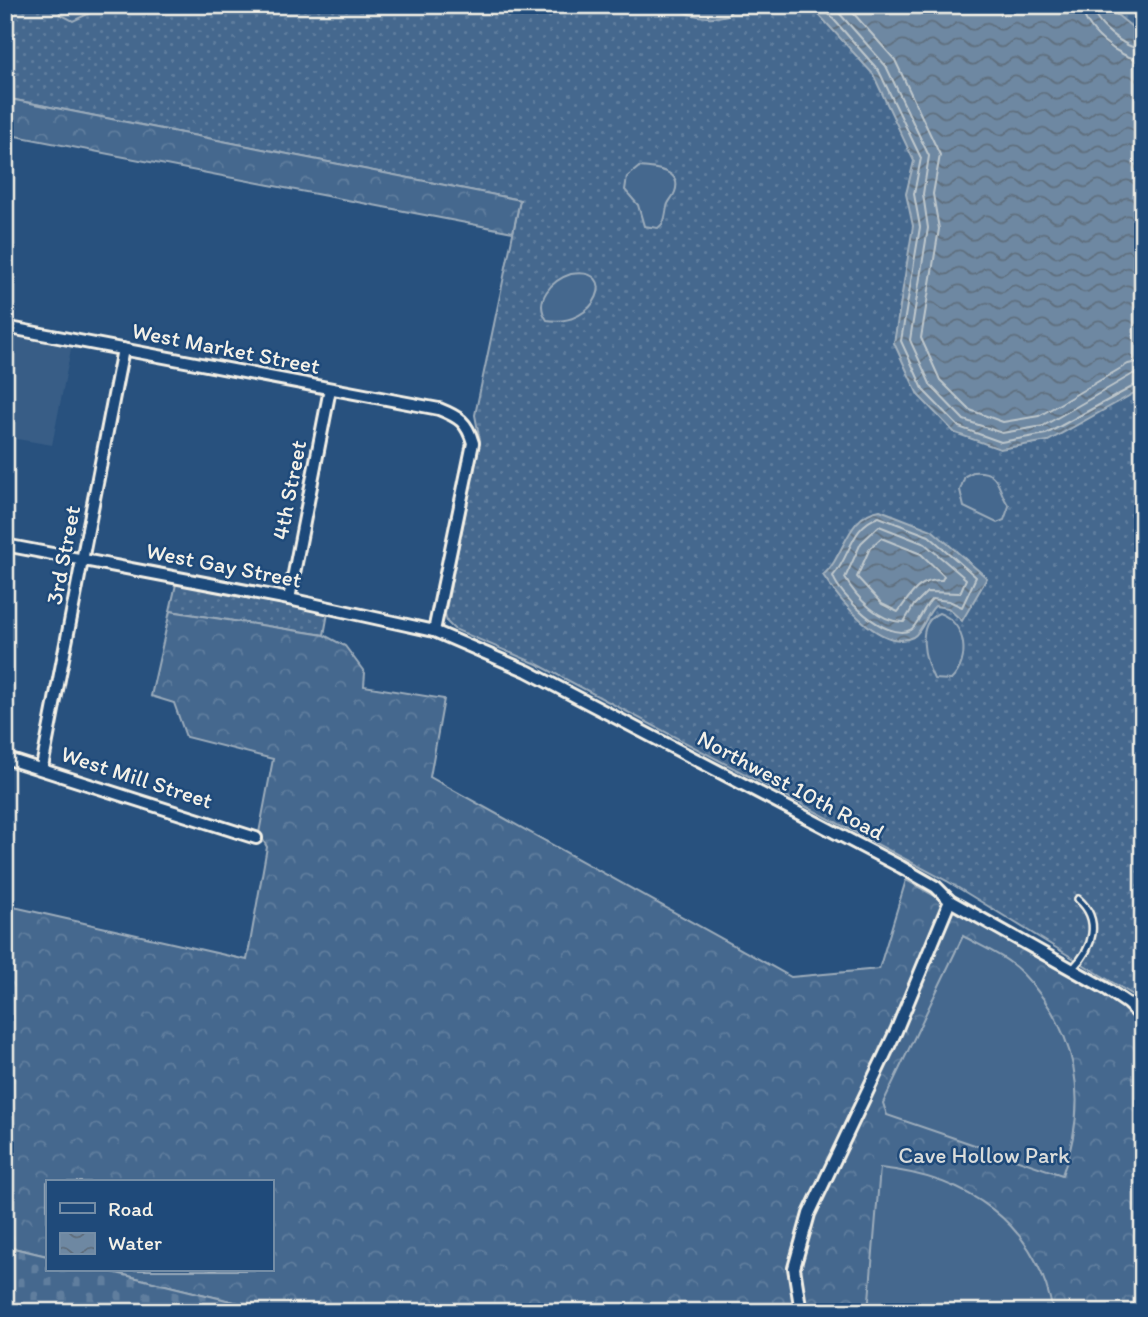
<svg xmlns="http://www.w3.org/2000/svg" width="1148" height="1317" font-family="Itim,sans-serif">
<defs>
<pattern id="grass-dots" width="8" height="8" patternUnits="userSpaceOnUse" patternTransform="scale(1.75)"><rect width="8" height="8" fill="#45688e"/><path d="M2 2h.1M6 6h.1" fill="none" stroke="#607e9e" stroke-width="1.8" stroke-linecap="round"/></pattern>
<pattern id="forest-crowns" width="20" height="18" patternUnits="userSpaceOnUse" patternTransform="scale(1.75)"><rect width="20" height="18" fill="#45688e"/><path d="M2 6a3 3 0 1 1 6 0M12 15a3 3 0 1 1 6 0" fill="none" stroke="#607e9e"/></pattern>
<pattern id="cemetery-stones" width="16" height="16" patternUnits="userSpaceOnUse" patternTransform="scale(1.75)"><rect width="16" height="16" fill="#45688e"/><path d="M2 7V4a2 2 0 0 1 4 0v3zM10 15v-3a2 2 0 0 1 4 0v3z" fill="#607e9e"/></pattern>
<pattern id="water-waves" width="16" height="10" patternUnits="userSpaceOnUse" patternTransform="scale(1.75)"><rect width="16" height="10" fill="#6e88a2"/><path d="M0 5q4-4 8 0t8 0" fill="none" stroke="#5f6e7d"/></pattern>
</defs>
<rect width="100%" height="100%" fill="#28517e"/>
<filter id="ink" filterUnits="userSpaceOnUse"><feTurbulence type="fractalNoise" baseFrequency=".0143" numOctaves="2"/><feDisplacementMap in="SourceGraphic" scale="14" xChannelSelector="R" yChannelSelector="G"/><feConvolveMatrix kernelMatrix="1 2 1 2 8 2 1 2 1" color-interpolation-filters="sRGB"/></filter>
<g filter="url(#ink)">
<path fill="#375d86" d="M5,331L72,344L52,445L5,437Z"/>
<g fill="url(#grass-dots)" stroke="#9cacbb" stroke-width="2">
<path d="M5,5H1143V1001L947,881L537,664L454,629L447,622L445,614L480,441L475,415L520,200L5,98Z"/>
<path d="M176,584L328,613L324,635L170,611Z"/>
</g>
<g fill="url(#forest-crowns)" stroke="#9cacbb" stroke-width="2">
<path d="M5,98L520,200L513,232L5,134Z"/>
<path d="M170,611L324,635L345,646L365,673L364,686L444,699L430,777L791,977L879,969L906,880L1127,1003L1143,1024V1253L1132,1312H275L104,1270H271V1182H47V1256L5,1246V905L247,960L267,847L259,833L273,759L186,737L174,703L151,696Z"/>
</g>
<path fill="url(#cemetery-stones)" stroke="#9cacbb" stroke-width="2" d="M5,1246L47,1256V1270H104L275,1312H5Z"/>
<g fill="#45688e" stroke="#9cacbb" stroke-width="2">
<path d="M59,5H121L92,12L73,21L60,14Z"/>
<path d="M669,5H735L728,15C707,20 687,16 669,5Z"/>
<path d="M639,167C654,168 683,170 675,192C673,198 668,201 667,207C665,216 666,222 658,228L644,226L638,205L625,190L627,177Z"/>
<path d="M571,274C621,266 597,328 547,320C533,300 552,280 571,274Z"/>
<path d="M973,472C1002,470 996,489 1009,506L1004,520L997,523L964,507L960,490L965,476Z"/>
<path d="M939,613C967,623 971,661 951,680L934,679C925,661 914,624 939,613Z"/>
<path d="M963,936C983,947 1007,957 1022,973C1078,1031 1090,1101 1062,1175L887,1115L883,1103Z"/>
<path d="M880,1168C967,1177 1036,1222 1053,1312H868Z"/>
</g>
<g fill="url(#water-waves)" stroke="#a4b2be" stroke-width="2">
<path d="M810,5H1105L1143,36V385L1136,392L1048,441L1000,449L955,433L918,395L894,343L913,226L906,194L914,161L873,74Z"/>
<path d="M880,510L932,530L987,578L962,621L948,608L935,606C926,614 923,631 913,637C881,653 837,597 823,575C845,557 846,515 880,510Z"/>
</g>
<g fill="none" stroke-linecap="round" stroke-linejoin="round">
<g stroke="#bec7cc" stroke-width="2">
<path d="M821,5L879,71L921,158L914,194L920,227L901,341L924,391L959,427L1001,442L1046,434L1143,381"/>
<path d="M832,5L886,66L929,156L923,194L928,228L910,340L931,386L964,420L1002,433L1043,426L1133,374L1143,372"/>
<path d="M846,5L895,60L940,155L933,194L939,229L921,338L940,380L970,410L1003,422L1039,416L1128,364L1143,361"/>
<path d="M1082,5C1083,30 1119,59 1143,60"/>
<path d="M1092,5C1093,24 1125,48 1143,50"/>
<path d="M879,517L929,536L976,577L962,607L949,601L932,599C923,607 917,627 910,630C886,642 839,595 833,576C850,558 851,525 879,517Z"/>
<path d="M879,526L925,544L966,579L960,593L927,592L914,605L904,622C880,623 856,597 845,578L861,543Z"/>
<path d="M881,538L921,554L944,576L942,580C918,579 911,595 898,612L882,604L857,577L870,548Z"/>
</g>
<defs>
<path id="lane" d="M1073,968C1093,948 1102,920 1078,899"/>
<g id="street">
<path d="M5,327L439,409C459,417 467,422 473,443L434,631"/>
<path d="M5,545L289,599L434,631L527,671L901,867L936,887L950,901L1105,988L1127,1003L1143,1018"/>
<path d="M289,599L330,389"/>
<path d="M5,758L256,838"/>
<path d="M42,767L123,349"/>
<path d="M801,1312L794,1268L809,1214L896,1031L950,901"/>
</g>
</defs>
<use href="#lane" stroke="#f4f1e8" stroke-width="10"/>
<use href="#street" stroke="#f4f1e8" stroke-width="16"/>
<use href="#lane" stroke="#1f4a7a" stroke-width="5"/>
<use href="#street" stroke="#1f4a7a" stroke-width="10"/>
</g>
</g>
<g text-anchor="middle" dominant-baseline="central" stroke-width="5" stroke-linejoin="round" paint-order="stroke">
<g font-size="23" fill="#f4f1e8" stroke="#1f4a7a">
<text transform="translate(226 348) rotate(11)">West Market Street</text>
<text transform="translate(289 490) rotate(-79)">4th Street</text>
<text transform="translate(63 555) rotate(-79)">3rd Street</text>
<text transform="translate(224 565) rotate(11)">West Gay Street</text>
<text transform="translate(137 777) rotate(18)">West Mill Street</text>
<text transform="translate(791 785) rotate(28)">Northwest 10th Road</text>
</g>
<g font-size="23" fill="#dadcda" stroke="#1f4a7a">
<text x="984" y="1155">Cave Hollow Park</text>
</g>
</g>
<rect width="1148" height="1317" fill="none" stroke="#1f4a7a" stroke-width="28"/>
<rect x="14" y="14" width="1120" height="1289" fill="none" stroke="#f4f1e8" stroke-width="2.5" filter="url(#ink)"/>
<rect x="46" y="1180" width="228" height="91" fill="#1f4a7a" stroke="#748da6" stroke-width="2"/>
<rect x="60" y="1203" width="35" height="10" fill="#1f4a7a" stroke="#748da6" stroke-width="2"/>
<text x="108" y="1216" font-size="21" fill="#f4f1e8">Road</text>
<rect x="60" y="1233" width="35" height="21" fill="url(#water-waves)" stroke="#748da6" stroke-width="2"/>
<text x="108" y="1250" font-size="21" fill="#f4f1e8">Water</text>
</svg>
